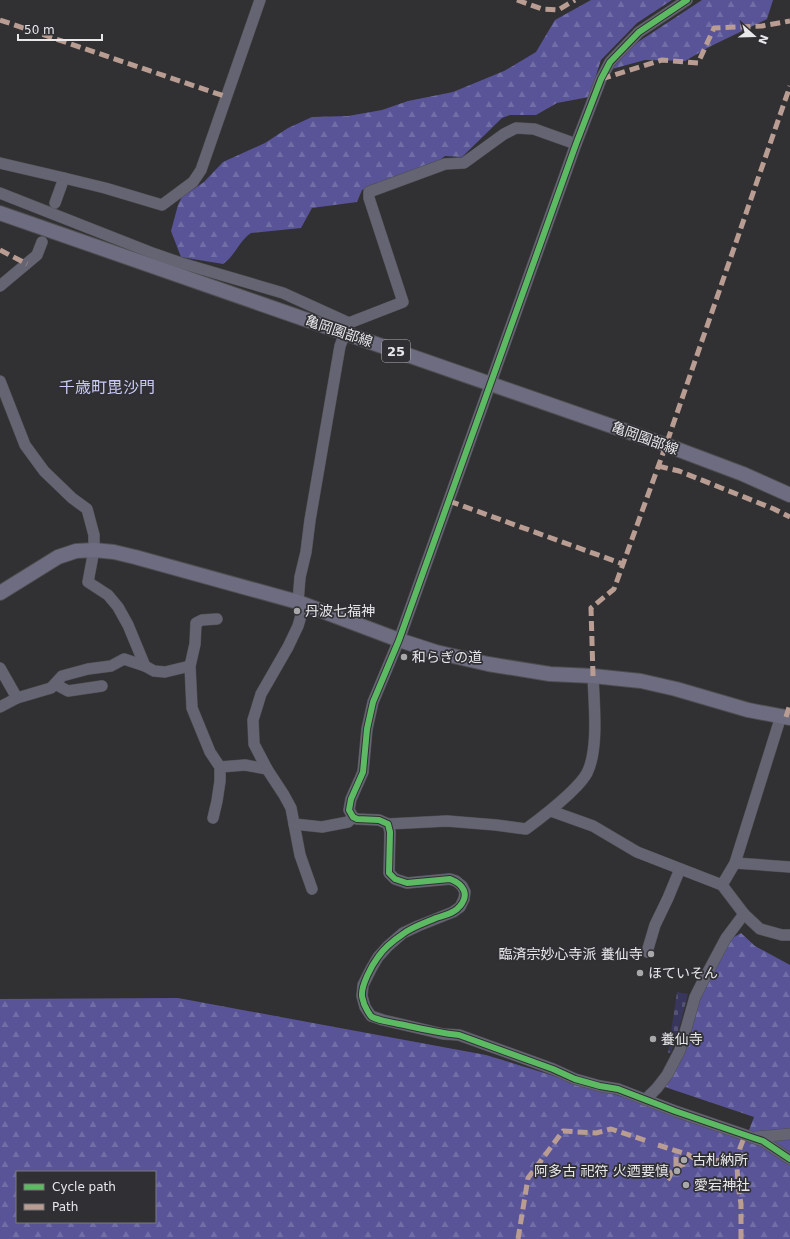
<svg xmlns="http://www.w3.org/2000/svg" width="790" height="1239" font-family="'DejaVu Sans','Noto Sans JP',sans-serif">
<defs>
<pattern id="forest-firs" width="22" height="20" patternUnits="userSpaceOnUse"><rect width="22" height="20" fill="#595497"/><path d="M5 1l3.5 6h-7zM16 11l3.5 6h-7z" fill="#716da6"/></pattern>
<pattern id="cemetery-stones" width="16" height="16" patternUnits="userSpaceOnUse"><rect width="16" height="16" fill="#38365d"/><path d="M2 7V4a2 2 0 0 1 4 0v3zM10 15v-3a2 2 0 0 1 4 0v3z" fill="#555374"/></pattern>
</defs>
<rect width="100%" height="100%" fill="#313133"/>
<g fill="url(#forest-firs)" fill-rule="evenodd">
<path d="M591,0H672L637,23L601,60L589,97L557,103L536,115H510L502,118L462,157L445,156L437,162L362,190L357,202L312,208L301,228L251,233C239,241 235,256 223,264L181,257L171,231L178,205L182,197L204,182L223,162L265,143L288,128L312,117L348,116L382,110L408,101L453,92L504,71L536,52L555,20Z"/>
<path d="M702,0H773L767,19L711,46L685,61L645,60L612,69L622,56L638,42Z"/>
<path d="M741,933L755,946L790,965V1239H0V999L178,998L486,1055L639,1102L746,1138L754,1117L662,1086L676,1067L690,1035L702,993L729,940ZM17,1172H155V1222H17Z"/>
</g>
<path fill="url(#cemetery-stones)" d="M677,992L688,994L677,1036L671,1053H668Z"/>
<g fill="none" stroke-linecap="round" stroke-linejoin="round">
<path stroke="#6460a7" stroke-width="3.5" d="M700,1169L701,1170"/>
<defs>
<g id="minor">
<path d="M0,163L64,178"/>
<path d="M0,193L155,254L181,263L283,293L349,323L340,346L310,520L306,552L300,577L298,602"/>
<path d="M55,203L64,178L105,188L162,205L193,182L201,170L260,0"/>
<path d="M0,286L37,255L42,242"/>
<path d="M349,323L403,302L369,198V192L445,164L464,163L504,134L516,128L534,129L576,144"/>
<path d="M0,381L25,445L44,471L72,498L87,509L94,535V550L88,582L108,595L118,607L128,625L145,666L154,671L165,672L190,666"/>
<path d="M304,605L298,626L288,647L261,694L253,720L254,744L267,769L284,795L291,808L300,855L312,889"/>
<path d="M0,668L17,698L51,688L62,676L88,669L111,666L124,659L145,666"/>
<path d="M593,676C594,704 599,749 587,773C582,782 575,788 569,794C555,807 541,818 526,829L496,825L447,821L388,824L379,820L357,819L353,817L349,810L351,799L363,772L367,729L373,702L399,640L576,144L601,79L610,62L639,32L687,0"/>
<path d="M55,684L68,691L102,686"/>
<path d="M0,707L17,698"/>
<path d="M220,767L245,765L267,769"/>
<path d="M551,811L593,826L637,852L722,885L744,914L760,929L782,935H790"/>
<path d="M213,818L217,801L220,781V767L210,752L192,708L190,666L195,644L196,623L202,620L217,619"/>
<path d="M294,824L322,827L348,822L353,817"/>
<path d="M388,824L390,832L389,873L395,879L407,883L450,879L456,881L462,886L465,892L464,899L460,907L453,912L418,926L403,933L388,946L378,957L371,969L363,985L362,996L365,1007L371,1016L383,1020L443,1034L459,1035L553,1069L575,1079L600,1086L618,1089L675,1111L751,1137L763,1141L790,1159"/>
<path d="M735,863L790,867"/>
<path d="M722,885L735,863L781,716"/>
<path d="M647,952L655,925L668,898L680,869"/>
<path d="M645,1100L657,1088L667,1075L680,1050L695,997L702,983L726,938L744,914"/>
<path d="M755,1137L790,1134"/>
</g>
<g id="major">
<path d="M0,213L666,445L743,474L790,495"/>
<path d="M0,593L58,557L76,551L94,550L114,552L135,557L298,602L399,640L436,652L488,664L550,674L593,676L641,681L676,689L748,710L790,718"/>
</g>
</defs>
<use href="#minor" stroke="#4e4e50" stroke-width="12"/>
<use href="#major" stroke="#4e4e50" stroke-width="16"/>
<use href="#minor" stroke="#646473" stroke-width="11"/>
<use href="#major" stroke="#6d6c80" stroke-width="14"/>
<g stroke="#b99d93" stroke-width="5" stroke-dasharray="10 5" stroke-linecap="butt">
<path d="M517,0L542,9L558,10L575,0"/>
<path d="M0,20L227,97"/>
<path d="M601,79L662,60L698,63L714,28L762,26L790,21"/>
<path d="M0,250L27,264"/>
<path d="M658,466L679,471L774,509L790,517"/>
<path d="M449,501L623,564"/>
<path d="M593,676L591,608L614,589L666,445L790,86"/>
<path d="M786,717L790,704"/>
<path d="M658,1145L689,1155L698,1161L738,1160"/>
<path d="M676,1167V1158L677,1151"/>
<path d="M671,1179L669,1178C673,1167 677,1166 688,1163"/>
<path d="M518,1239L528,1178L563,1131L596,1133L611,1129L647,1141"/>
<path d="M741,1239V1204L738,1185L737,1166L740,1148L745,1135"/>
</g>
<defs>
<path id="cycleway" d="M687,0L639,32L610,62L601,79L576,144L399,640L373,702L367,729L363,772L351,799L349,810L353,817L357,819L379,820L388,824L390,832L389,873L395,879L407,883L450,879C463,884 470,894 460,906C454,914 444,915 436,918C425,923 412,927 403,934C394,940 384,948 378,957C372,965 361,985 362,996C362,998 364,1002 364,1004C366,1008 369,1015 372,1017C380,1021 391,1022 399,1024C419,1028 438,1033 459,1035L553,1069L575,1079L600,1086L618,1089L675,1111L751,1137L763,1141L790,1159"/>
</defs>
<use href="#cycleway" stroke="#303034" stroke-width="8"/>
<use href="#cycleway" stroke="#5cba63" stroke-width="6"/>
</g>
<g fill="#a8a8ab" stroke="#303034" stroke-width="1.5">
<circle cx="297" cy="611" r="4"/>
<circle cx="404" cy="657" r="4"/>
<circle cx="651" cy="954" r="4"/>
<circle cx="640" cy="973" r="4"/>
<circle cx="653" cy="1039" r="4"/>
<circle cx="684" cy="1160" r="4"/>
<circle cx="677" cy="1171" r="4"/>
<circle cx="686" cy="1185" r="4"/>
</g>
<g text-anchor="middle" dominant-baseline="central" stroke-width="3.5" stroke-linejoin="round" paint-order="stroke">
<rect fill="#303034" stroke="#b1b1b4" stroke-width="1" x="382" y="340" width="28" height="22" rx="3"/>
<g font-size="13" font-weight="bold" fill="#e8e8eb">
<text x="396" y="351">25</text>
</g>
<g font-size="14" fill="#e8e8eb" stroke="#303034">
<text transform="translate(339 331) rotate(19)">亀岡園部線</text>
<text transform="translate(645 438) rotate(20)">亀岡園部線</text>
</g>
<g font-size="14" fill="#e8e8eb" stroke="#303034" text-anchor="start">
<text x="305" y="611">丹波七福神</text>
<text x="412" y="657">和らぎの道</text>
<text x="643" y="954" text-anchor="end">臨済宗妙心寺派 養仙寺</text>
<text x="648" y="973">ほていそん</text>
<text x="661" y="1039">養仙寺</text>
<text x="692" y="1160">古札納所</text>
<text x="669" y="1171" text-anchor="end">阿多古 祀符 火迺要慎</text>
<text x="694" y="1185">愛宕神社</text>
</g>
<g font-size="16" fill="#cacbf6" stroke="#303034">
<text x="107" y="387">千歳町毘沙門</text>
</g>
</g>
<rect x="16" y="1171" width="140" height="52" fill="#303034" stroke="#7a7a7d"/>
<rect x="24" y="1184" width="20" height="6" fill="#5cba63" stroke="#7a7a7d"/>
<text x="52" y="1191" font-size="12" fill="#e8e8eb">Cycle path</text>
<rect x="24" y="1204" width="20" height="6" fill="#b99d93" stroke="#7a7a7d"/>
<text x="52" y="1211" font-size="12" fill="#e8e8eb">Path</text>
<g transform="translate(754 36) rotate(110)" stroke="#303034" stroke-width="3" paint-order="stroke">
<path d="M0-3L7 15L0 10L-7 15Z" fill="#e8e8eb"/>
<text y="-6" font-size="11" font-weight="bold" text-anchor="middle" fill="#e8e8eb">N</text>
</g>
<path d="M18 34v6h84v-6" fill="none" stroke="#e8e8eb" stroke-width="2"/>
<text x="24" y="34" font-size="12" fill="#e8e8eb" stroke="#303034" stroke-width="3" paint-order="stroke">50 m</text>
</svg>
